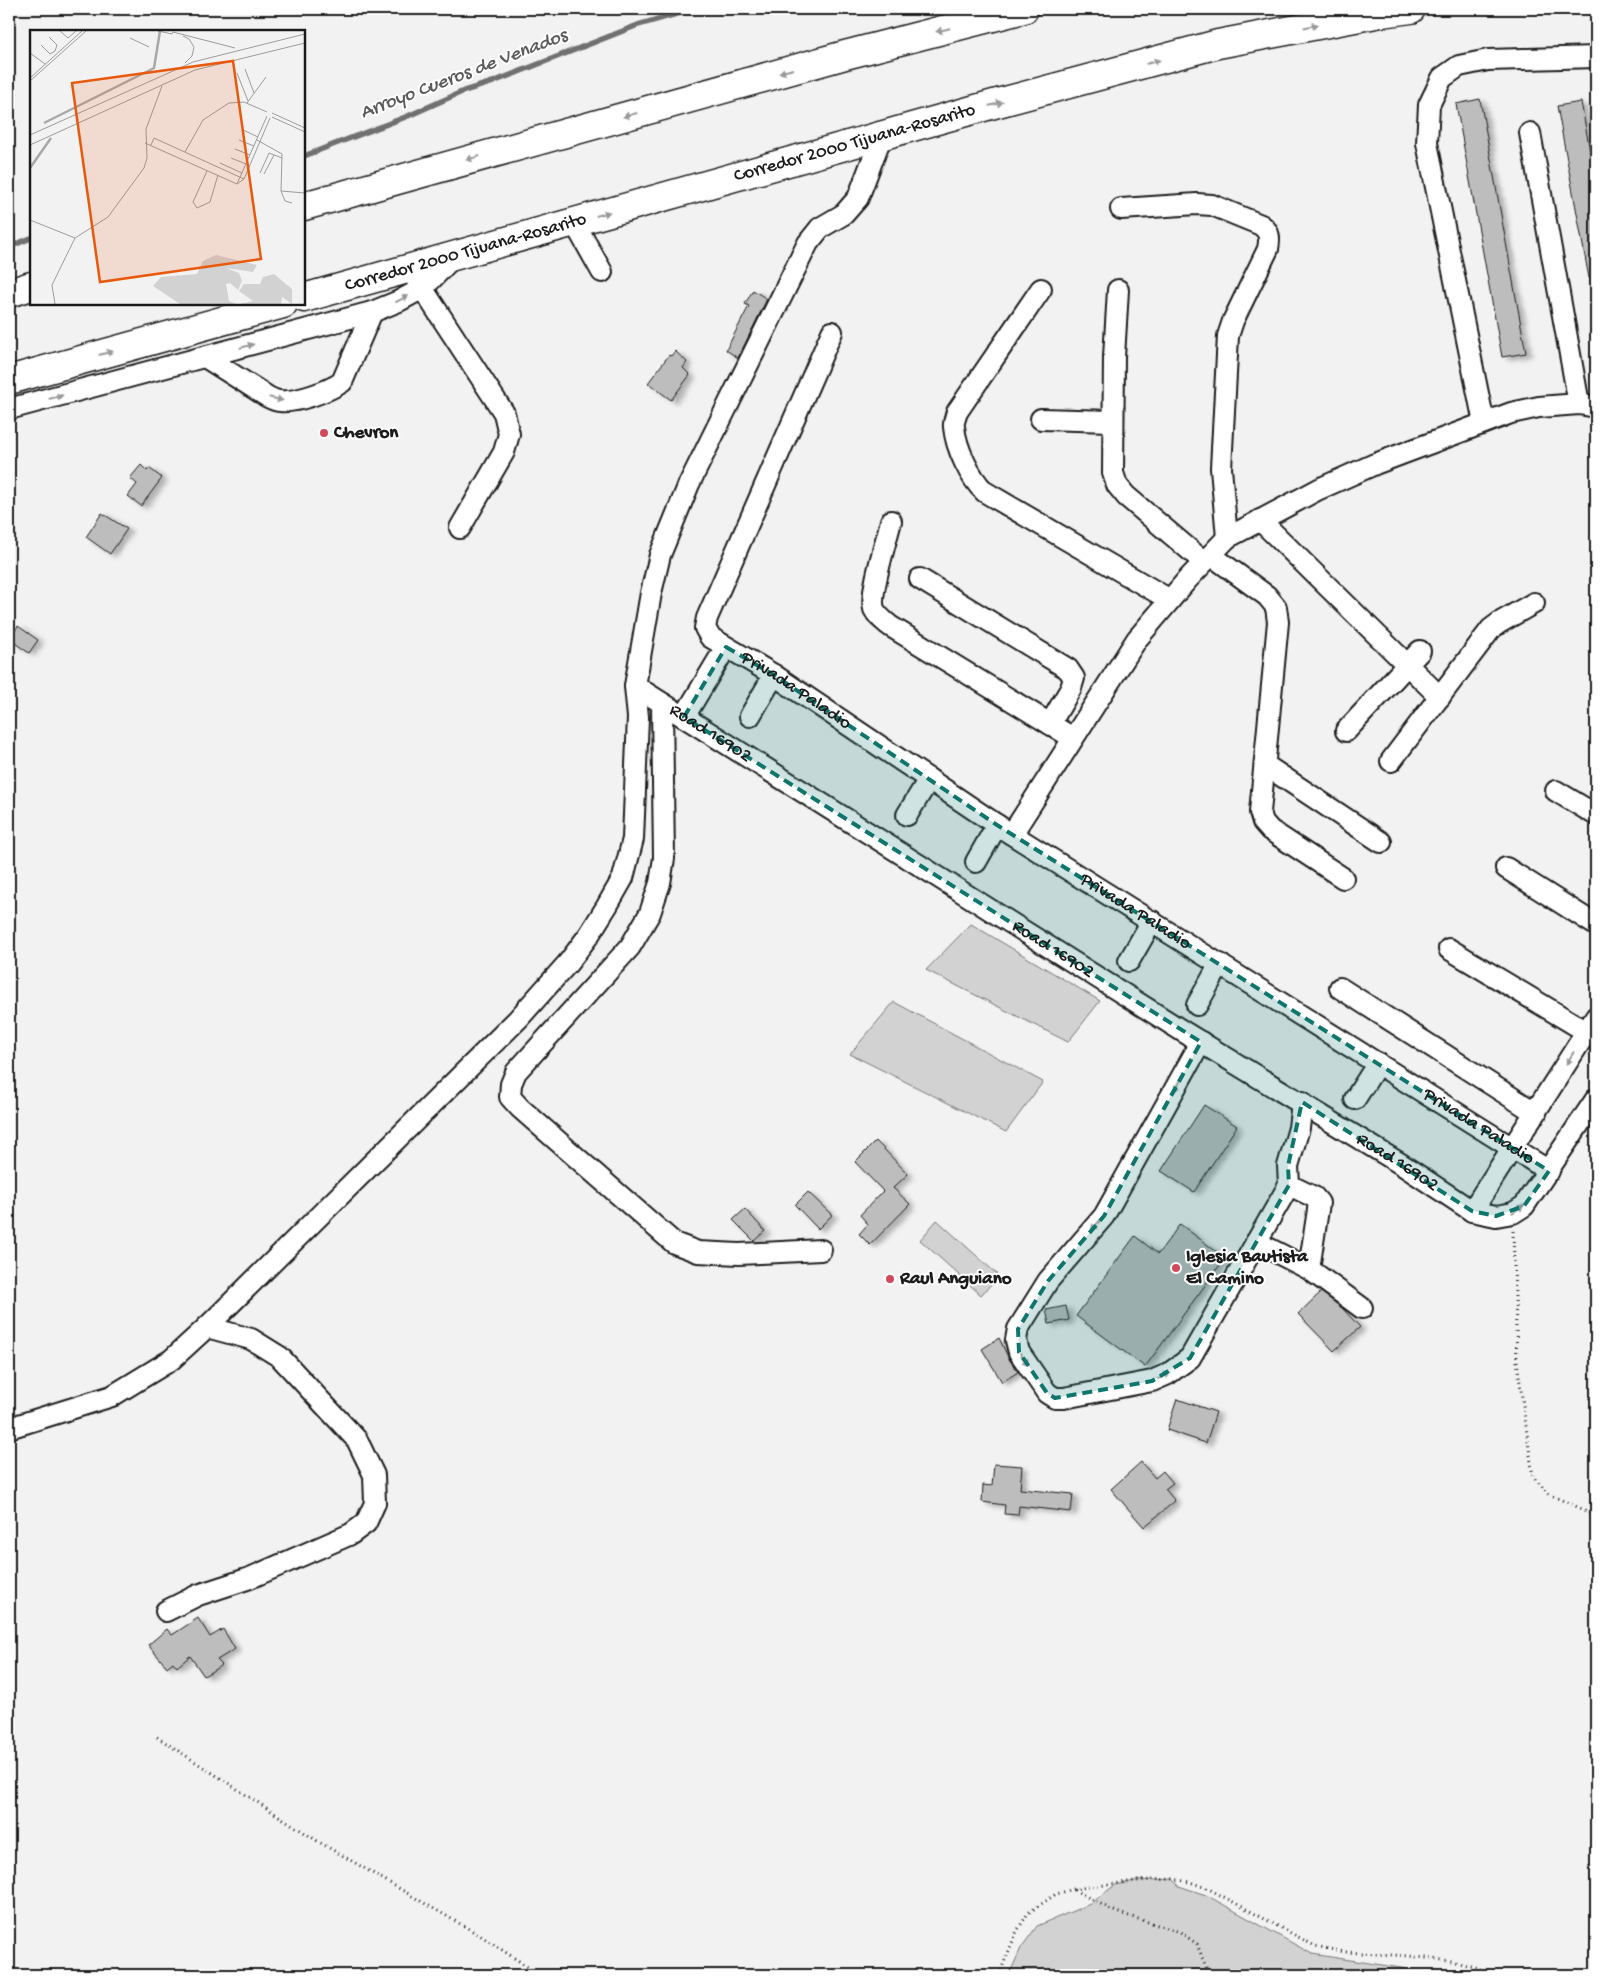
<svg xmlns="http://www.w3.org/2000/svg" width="1605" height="1984" font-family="'Gochi Hand',sans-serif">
<defs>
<filter id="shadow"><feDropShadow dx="5.5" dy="3" stdDeviation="2.5" flood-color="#0004"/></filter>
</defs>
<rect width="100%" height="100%" fill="#f2f2f2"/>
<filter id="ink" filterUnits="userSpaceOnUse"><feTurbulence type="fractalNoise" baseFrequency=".02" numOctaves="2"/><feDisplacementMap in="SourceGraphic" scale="10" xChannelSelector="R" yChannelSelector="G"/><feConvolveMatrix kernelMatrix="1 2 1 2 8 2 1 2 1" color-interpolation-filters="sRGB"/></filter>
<g filter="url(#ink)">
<g fill="#d2d2d2" stroke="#777">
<path d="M971,924L1100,1001L1068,1042L926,970Z"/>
<path d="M894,1002L1043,1082L1006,1132L850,1054Z"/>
<path d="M937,1220L999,1276L981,1295L920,1240Z"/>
<path d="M1173,1879L1179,1886L1206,1895L1312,1954L1401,1968L1434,1975H1009L1021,1948L1037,1926L1090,1904L1115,1885L1135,1881Z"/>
</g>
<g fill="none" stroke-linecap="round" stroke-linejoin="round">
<g stroke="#707070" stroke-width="5.5">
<path d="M304,156L408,116L464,91L493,82L638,25L694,9"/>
<path d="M9,247L31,238"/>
</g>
</g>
<g fill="#bdbdbd" stroke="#1c1c1c" filter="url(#shadow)">
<path d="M1480,99L1526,353L1502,357L1456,104Z"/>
<path d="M1581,102L1596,184V277L1589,278L1557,106Z"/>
<path d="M753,290L767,299L738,358L726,350L749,306L745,304Z"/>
<path d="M675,351L687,362L683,368L690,375L671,400L648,383L669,355L671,356Z"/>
<path d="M141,465L147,471L149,468L162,478L141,506L128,496L137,484L130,478Z"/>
<path d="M102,513L127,529L110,554L86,537Z"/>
<path d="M18,626L38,640L29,653L9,639Z"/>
<path d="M1204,1105L1237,1126L1194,1192L1161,1171Z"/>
<path d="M876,1141L908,1174L893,1188L910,1204L870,1245L859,1234L868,1224L860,1215L883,1191L855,1162Z"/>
<path d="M808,1192L832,1215L818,1229L795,1205Z"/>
<path d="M745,1209L765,1231L754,1241L733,1220Z"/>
<path d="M1180,1224L1225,1258L1145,1367L1076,1316L1135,1236L1158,1254Z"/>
<path d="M1321,1292L1342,1308L1360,1327L1334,1351L1298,1314Z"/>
<path d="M1066,1306L1069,1320L1049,1324L1046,1310Z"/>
<path d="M999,1338L1009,1359L1018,1372L1002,1382L982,1349Z"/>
<path d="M1177,1399L1216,1412L1206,1443L1167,1430Z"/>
<path d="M1141,1462L1155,1478L1163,1471L1173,1483L1165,1489L1175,1501L1144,1527L1111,1489Z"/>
<path d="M994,1464L1022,1466L1020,1489L1073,1494L1071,1512L1019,1506L1018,1515L1004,1514L1005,1505L982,1502L983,1485L992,1486Z"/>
<path d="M198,1618L210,1637L223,1629L235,1649L217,1660L222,1665L204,1676L190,1656L177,1667L173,1662L167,1667L148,1645L167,1629L172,1635Z"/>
</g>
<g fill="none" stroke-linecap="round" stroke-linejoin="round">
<defs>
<g id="minor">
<path d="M1530,133L1579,404"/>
<path d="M1121,209L1197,204L1212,205L1261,225C1270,232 1270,238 1268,249L1233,321L1228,336L1221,468L1227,538"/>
<path d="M574,222L602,272"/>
<path d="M415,277L504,413L509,434L504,452L460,528"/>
<path d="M1041,289L957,412C956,416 953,422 954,427C956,448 970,478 985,492L1170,600"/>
<path d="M1118,290L1114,357L1113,473L1117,485L1126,496L1204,562"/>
<path id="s1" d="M832,332L707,618L705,628L710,637L774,675L997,825L1549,1171"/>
<path d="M205,357L268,397C272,399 276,401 280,401C296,403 329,391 342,382L372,312"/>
<path d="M9,409L372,312L399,301L423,288L453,257"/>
<path d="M1041,419L1112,421"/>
<path d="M1484,423L1427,143L1429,105L1442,78L1459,66L1488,60L1596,57"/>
<path d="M1260,520L1440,697"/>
<path d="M891,521C887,538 869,595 874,609C877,616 883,620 890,626L1073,738"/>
<path d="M1211,555L1267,596L1276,607L1278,622L1260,812L1263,822L1270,830L1343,878"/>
<path d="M920,579L1068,669L1074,678L1071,688L1050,724"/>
<path id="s2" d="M635,686L1184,1032L1401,1164L1472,1211L1496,1216L1513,1213L1524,1206L1596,1099"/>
<path d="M662,704L664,858L660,883L650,913L630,947L516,1072L511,1084L510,1097L520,1108L674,1243L698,1252L739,1254L821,1250"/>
<path d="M750,716L774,675"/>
<path d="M684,717L726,647"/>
<path d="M1346,731L1420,651"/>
<path d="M1391,761L1491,629L1499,623L1534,603"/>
<path d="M1265,765L1381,842"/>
<path d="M1556,791L1596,815"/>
<path d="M907,815L929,779"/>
<path d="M1012,834L1137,639L1187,580L1227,538L1319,489L1375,464L1511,413L1539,407L1579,404L1596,407"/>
<path d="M976,862L997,825"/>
<path d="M1506,868L1596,925"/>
<path d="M1449,949L1587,1032"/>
<path d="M1129,961L1152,921"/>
<path d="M1340,988L1536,1113"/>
<path d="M1197,1005L1220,964"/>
<path d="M1201,1042L1104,1216L1048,1281L1018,1329L1016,1340L1019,1352L1047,1393L1055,1398H1064L1152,1381L1168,1374L1190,1358L1289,1185L1288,1166L1299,1128L1302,1102"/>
<path d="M1355,1099L1378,1063"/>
<path d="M1289,1185L1314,1197L1319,1203L1309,1269"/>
<path d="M1472,1211L1596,1017"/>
<path d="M1256,1242L1309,1269L1362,1308"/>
<path d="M9,1428L112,1396L171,1360L207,1327L518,1019L568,963L589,935L607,906L623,878L633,839L638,717L635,686L651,593L660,555L689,484L808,243L820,228L844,214L858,198L882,135"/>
<path d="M166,1611L198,1595L250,1578L351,1534L366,1523L375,1503L374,1475L357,1440L280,1357L251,1339L207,1327"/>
</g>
<g id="highway">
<path d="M304,206L845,55L1024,9"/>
<path d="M9,293L31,286"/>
<path id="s3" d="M304,298L994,104L1218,44L1381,13L1411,9"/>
<path d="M9,380L283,304"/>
</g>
</defs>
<use href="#minor" stroke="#1c1c1c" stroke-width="24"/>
<use href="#highway" stroke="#1c1c1c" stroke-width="31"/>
<g stroke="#1c1c1c" stroke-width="3" stroke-dasharray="1 4" stroke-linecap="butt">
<path d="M1513,1231L1517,1361L1533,1477L1550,1495L1589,1512L1596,1521"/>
<path d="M157,1737L319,1842L481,1936L540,1975"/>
<path d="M1074,1890L1116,1912L1180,1932L1197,1944L1209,1975"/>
<path d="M999,1975L1017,1931L1028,1913L1056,1894L1074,1889L1135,1881L1173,1879L1190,1882L1209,1889L1315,1946L1345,1952L1409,1956L1451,1961L1505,1975"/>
</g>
<use href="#minor" stroke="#fff" stroke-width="20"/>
<use href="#highway" stroke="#fff" stroke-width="28"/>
</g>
<defs><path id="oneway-solid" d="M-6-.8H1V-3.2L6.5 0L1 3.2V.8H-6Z" transform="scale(1.25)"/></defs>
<g fill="#999">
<use href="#oneway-solid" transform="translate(1311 26) rotate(-11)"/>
<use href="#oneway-solid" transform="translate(943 30) rotate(166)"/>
<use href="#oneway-solid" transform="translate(1153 62) rotate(-15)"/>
<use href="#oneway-solid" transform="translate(786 71) rotate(165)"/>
<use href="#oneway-solid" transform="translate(996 104) rotate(-15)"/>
<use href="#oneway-solid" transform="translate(630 115) rotate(164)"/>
<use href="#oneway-solid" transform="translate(473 158) rotate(164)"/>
<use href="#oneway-solid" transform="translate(603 214) rotate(-16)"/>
<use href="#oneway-solid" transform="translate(402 299) rotate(-27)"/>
<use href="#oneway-solid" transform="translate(247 346) rotate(-15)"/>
<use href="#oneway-solid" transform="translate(106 353) rotate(-15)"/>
<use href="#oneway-solid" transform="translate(56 397) rotate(-15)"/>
<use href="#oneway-solid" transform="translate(276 399) rotate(13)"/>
<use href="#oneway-solid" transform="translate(1570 1058) rotate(122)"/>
<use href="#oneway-solid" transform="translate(1178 1085) rotate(119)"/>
<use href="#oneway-solid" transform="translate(1518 1209) rotate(-33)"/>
<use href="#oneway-solid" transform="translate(1096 1225) rotate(131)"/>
<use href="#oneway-solid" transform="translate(1024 1359) rotate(56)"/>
<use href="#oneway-solid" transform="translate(1164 1376) rotate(-26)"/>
</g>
</g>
<path fill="#0f766e" fill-opacity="0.2" stroke="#0f766e" stroke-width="4" stroke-dasharray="10 6" stroke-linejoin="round" d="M726,647L774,675L997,825L1549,1171L1524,1206L1496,1216L1472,1211L1302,1102L1288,1166L1289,1185L1190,1358L1152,1381L1055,1398L1047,1393L1019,1352L1018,1329L1048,1281L1104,1216L1201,1042L684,717Z"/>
<g fill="#d1495b" stroke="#fff" stroke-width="2">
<circle cx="324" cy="433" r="5"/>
<circle cx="1176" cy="1268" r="5"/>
<circle cx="890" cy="1279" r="5"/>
</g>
<g text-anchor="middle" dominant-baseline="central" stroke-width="4" stroke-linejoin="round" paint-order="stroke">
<g font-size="19" fill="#1c1c1c" stroke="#fff">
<text stroke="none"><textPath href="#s3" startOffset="572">Corredor 2000 Tijuana-Rosarito</textPath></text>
<text stroke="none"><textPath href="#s3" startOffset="168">Corredor 2000 Tijuana-Rosarito</textPath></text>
<text stroke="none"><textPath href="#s1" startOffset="434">Privada Paladio</textPath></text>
<text stroke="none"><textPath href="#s2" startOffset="89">Road 16902</textPath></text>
<text stroke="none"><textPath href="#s1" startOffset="839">Privada Paladio</textPath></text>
<text stroke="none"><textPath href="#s2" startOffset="494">Road 16902</textPath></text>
<text stroke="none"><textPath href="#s1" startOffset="1244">Privada Paladio</textPath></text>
<text stroke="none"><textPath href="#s2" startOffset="899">Road 16902</textPath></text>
</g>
<g font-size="19" font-weight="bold" fill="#1c1c1c" stroke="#fff" text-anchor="start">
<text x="334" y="433">Chevron</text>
<text x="1186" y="1257">Iglesia Bautista<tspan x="1186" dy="22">El Camino</tspan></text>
<text x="900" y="1279">Raul Anguiano</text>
</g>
<g font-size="20" font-style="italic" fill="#5b5b5b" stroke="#fff">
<text transform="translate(464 75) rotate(-21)">Arroyo Cueros de Venados</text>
</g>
</g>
<g transform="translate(30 30)">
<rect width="275" height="275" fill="#f2f2f2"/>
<path d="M186,225L227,235L223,242L196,238L209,243L212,251L208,260L200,253L196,254L199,271L206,274H150L123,256L131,247L167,244L173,231ZM244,244L262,259V274L252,267L251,274H210L223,271L209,261L214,254H230L233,247Z" fill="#d2d2d2"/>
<path fill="none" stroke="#a8a8a8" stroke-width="2.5" d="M14,93L124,38L130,1M0,138L21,108"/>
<path fill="none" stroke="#9c9c9c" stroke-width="1" d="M30,1L38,8L46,1M128,1L142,4L143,2M143,2L205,18M153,6L159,9L164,17L162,26L155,33M19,7L27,15L25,21M100,8L119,17M11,15L20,24L25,21M0,23L15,34M215,39L224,63M207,43L218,71M0,48L52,1M0,51L56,1M217,73L236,47M242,83L275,98M242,87L275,102M213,100L228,107M0,105L163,32L275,4M209,110L224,116M227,110L252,124L251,161L255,171L262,173M115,113L207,154M0,115L165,40L275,13M121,115L124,108L214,149M205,119L220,125M155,122L173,90L199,73L214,72L237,82M201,128L216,134M190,133L212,143M177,141L163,172L167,178L180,172L188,145M230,143L239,123L252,128M234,144L244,125M207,154L214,149L240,88M207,154L237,86M251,161L275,163M0,190L45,208M25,274L22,255L45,208L78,187L114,138L117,128L116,99L132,56"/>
<path fill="#e8590c" fill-opacity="0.15" stroke="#e8590c" stroke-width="2.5" d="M203,31L231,229L70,252L42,53Z"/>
<rect width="275" height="275" fill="none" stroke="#1c1c1c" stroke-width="2.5"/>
</g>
<rect width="1605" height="1984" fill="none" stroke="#fff" stroke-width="30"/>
<rect x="15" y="15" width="1575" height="1954" fill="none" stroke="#1c1c1c" stroke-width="2" filter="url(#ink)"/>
</svg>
